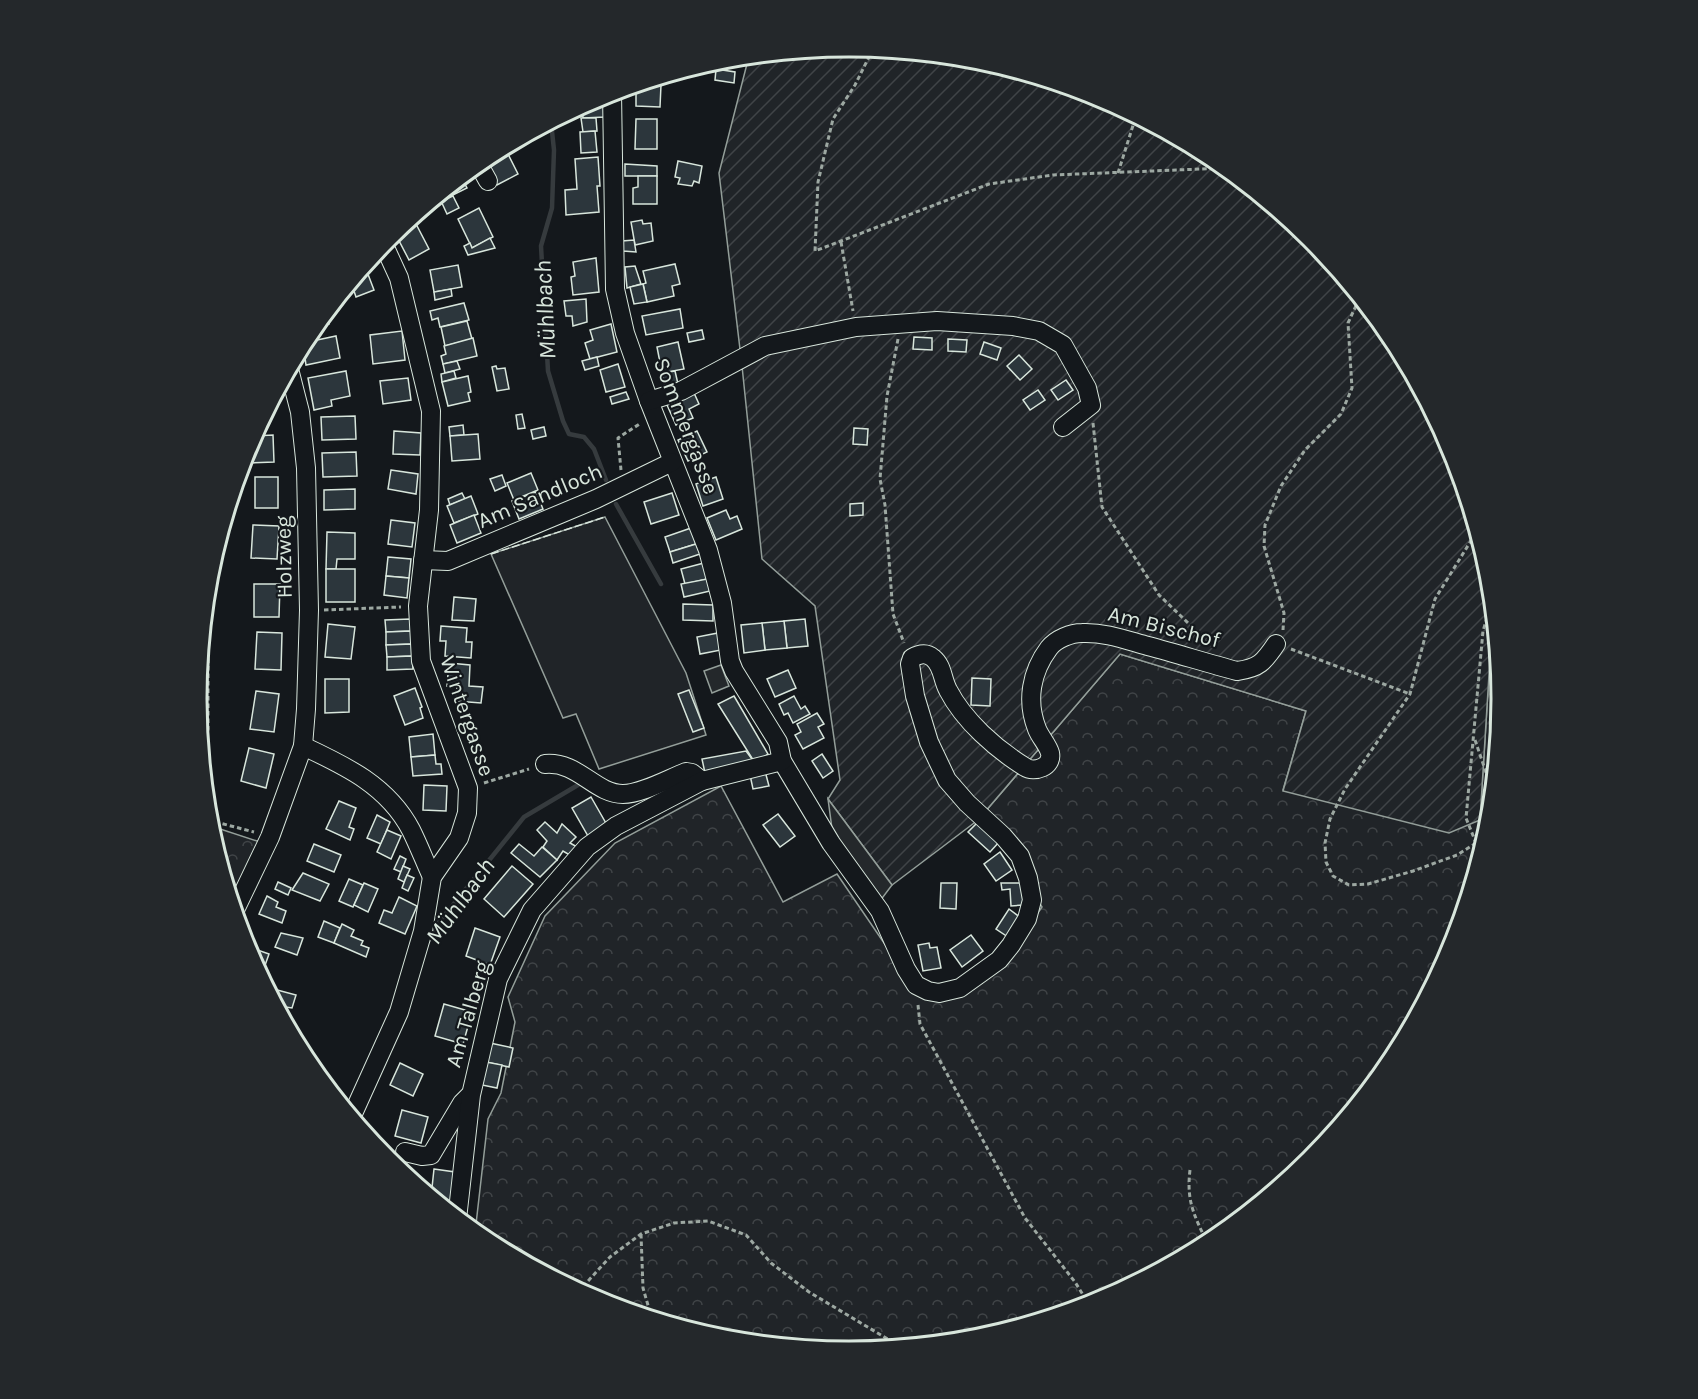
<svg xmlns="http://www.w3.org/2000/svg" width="1698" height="1399" font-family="Karla,sans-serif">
<defs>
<pattern id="forest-crowns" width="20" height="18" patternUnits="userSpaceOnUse" patternTransform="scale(1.5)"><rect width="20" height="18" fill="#202428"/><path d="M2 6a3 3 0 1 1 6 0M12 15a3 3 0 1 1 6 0" fill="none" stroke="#404447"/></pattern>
<pattern id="garden-furrows" width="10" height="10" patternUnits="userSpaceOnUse" patternTransform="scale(1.5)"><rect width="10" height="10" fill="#202428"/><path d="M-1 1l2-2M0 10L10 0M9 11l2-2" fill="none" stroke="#404447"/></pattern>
</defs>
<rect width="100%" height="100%" fill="#14181c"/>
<g fill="url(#forest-crowns)" stroke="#939e99" stroke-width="1.5">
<path d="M1493,610L1502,700L1489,827L1452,950L1392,1063L1384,1072L1310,1161L1211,1243L1099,1303L976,1340L849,1352L721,1340L599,1303L486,1242L475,1233L488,1119L501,1093L515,1022L508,997L545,916L615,843L721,786L783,902L837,874L912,984L947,988L1012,951L1042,907L1008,851L978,820L1120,654L1306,711L1283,790L1480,820Z"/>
<path d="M204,623L203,730L199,731L196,699Z"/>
<path d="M208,825L263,843L231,902L208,827Z"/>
</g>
<path fill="url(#garden-furrows)" stroke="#939e99" stroke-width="1.5" d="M849,47L952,57L1007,68L1099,96L1212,157L1311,238L1392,337L1452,450L1490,572L1493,610L1480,820L1449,833L1283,791L1306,711L1120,654L978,820L892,885L828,799L840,780L815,606L762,559L742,366L719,173L749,56Z"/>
<path fill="#202428" stroke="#939e99" stroke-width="1.5" d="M605,517L686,673L706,735L599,769L576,714L563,718L491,554Z"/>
<g fill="#24282b" stroke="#939e99" stroke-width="1.5">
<path d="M721,665L729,686L712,693L704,671Z"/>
<path d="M828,799L892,885L874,909L833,836Z"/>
</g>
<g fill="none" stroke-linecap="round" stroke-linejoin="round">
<g stroke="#363b3e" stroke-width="4.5">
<path d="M551,122L554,150L552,208L541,246L548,371L563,421L569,434L584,437L594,449L606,480"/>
<path d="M616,504L661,584"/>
<path d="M427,944L436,926L524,817L578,785"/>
</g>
</g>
<g fill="#2c363c" stroke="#d8e6dc" stroke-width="1.5">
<path d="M716,69L735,72L734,83L715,80Z"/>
<path d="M636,85H661L660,107L636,106Z"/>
<path d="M605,94V117L583,118L582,105Z"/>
<path d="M581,118H596L597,131L583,132Z"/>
<path d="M636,119H657V149H635Z"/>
<path d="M595,131L597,152L581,153L580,132Z"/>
<path d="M501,148L504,155L491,162L487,156Z"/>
<path d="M508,154L518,174L497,185L486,164Z"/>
<path d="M598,157L600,186H597L599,212L566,215L565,190L577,189L575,159Z"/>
<path d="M678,161L702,166L699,183L694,181L692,186L678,184L680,178L675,177Z"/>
<path d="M625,164L657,166V176H625Z"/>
<path d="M638,176H657V204H633V188L638,187Z"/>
<path d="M461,177L467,188L441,201L438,196Z"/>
<path d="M453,196L459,208L447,214L441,201Z"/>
<path d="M479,208L493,237L472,248L458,219Z"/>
<path d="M642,220L643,224L651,223L653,241L635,245L631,222Z"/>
<path d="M415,222L429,249L409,260L395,233Z"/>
<path d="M490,238L495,248L468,255L464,246L470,243L472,248Z"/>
<path d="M634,240L636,252L623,251L622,241Z"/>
<path d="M596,258L599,292L573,295L571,277L575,276L573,262Z"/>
<path d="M675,264L680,284L672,286L674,296L647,302L643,284L646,283L643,271Z"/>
<path d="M458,265L462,287L434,292L430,270Z"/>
<path d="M635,266L641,284L627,288L625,267Z"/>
<path d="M366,269L374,290L356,297L351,282L360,271Z"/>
<path d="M643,284L647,302L634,304L630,287Z"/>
<path d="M451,289L452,296L435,300L434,292Z"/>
<path d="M586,299L587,322L573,326L572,316H566L564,301Z"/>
<path d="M464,303L469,320L440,327L438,318L432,320L430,311Z"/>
<path d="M680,309L683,328L646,335L642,316Z"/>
<path d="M327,312L329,324L314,327Z"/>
<path d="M467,321L472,339L445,346L441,327Z"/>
<path d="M611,324L617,352L590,359L585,343L593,340L590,330Z"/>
<path d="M702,330L704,339L689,342L687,333Z"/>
<path d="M402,331L405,360L373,364L370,335Z"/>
<path d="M336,336L340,358L306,365L303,343Z"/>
<path d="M914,337L932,338V350L913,349Z"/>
<path d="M473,338L477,356L443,364L441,356L446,354L444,346Z"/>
<path d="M948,339L967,340L966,352L948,351Z"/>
<path d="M678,342L684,369L662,373L657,347Z"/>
<path d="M984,342L1001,348L997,360L980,354Z"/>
<path d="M1019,355L1032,369L1020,380L1007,366Z"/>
<path d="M597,357L599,366L585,370L582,361Z"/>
<path d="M457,361L460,369L445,373L443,364Z"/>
<path d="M618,364L625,387L606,392L600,370Z"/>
<path d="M496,366L497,369L505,368L509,389L497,391L492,367Z"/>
<path d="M346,371L350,396L331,400L332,406L314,410L308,378Z"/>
<path d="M454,371L456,378L442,382L441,374Z"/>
<path d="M675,371L678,384L665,386L662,373Z"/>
<path d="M468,376L471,392L468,393L470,401L448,406L442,382Z"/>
<path d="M408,378L411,400L383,404L380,381Z"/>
<path d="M1066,380L1073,390L1058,400L1051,390Z"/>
<path d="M1038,390L1045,400L1030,410L1023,400Z"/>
<path d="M626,392L629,399L612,404L610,397Z"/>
<path d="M694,393L699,404L689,409L693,418L676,425L667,405Z"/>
<path d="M522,414L525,428L518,429L516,415Z"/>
<path d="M355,416L356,439L322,440L321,417Z"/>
<path d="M463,425L464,435L450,436L449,427Z"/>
<path d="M544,427L546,436L533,439L531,430Z"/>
<path d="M854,428L868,429L867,445L853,444Z"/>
<path d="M394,431L421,433L420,455L393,454Z"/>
<path d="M697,431L707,452L688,461L678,440Z"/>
<path d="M478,434L480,459L452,461L450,436Z"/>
<path d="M273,435L274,462L248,463V446L253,436Z"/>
<path d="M356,452L357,476L323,477L322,453Z"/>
<path d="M391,470L418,474L416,494L388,489Z"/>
<path d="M531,473L538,490L514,500L507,483Z"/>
<path d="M502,475L506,486L495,491L490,479Z"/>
<rect x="255" y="477" width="23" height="31"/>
<path d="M716,477L723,499L703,506L696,484Z"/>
<path d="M355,489V509L324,510V490Z"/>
<path d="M536,492L543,509L519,519L512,501Z"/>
<path d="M462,493L465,499L450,505L448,499Z"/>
<path d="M672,493L679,515L651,524L644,502Z"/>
<path d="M471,496L478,514L454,523L447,506Z"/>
<path d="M863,503V515L850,516V504Z"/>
<path d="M726,510L730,519L737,516L742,529L716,540L707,518Z"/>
<path d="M474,515L481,533L457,543L450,525Z"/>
<path d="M391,520L415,523L412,547L388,544Z"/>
<path d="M253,525L279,526L277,559L251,558Z"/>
<path d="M691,528L696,544L670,552L665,537Z"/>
<path d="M327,532L355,533V559H337L336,569H326Z"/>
<path d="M696,544L700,554L673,563L670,552Z"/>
<path d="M388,557L411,559L409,578L386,576Z"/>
<path d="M704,563L707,579L685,584L681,569Z"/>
<rect x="326" y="569" width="29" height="33"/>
<path d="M386,576L409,578L407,598L384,595Z"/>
<path d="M707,579L710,591L684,597L681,584Z"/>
<path d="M254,584H280L279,617H254Z"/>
<path d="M454,597L476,599L474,621L452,620Z"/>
<path d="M683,604L713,605V621L683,620Z"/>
<path d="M410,619L411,631L386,632L385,620Z"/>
<path d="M805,619L808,646L787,648L784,621Z"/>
<path d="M784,621L787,648L765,650L762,623Z"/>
<path d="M762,623L765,650L744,653L741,625Z"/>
<path d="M328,624L355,627L351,659L325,657Z"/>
<path d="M441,626L467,628L466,642H472L471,658L445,656L446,641H440Z"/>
<path d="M411,631L412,644L386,645V632Z"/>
<path d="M257,632L282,633L281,670L255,669Z"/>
<path d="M718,633L721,650L700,654L697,637Z"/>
<path d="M412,644V656L387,657L386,645Z"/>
<path d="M412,656L413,669L387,670V657Z"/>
<path d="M449,663L470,665L469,686L483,687L481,703L456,701L457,686H447Z"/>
<path d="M788,670L796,688L775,697L767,679Z"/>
<path d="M972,678L991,679L990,706L971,705Z"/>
<path d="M325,679H349V712L325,713Z"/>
<path d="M415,688L422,707L420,708L423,718L405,725L394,696Z"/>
<path d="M689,690L704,728L693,732L678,694Z"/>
<path d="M256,691L279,694L274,732L250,729Z"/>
<path d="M734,696L768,754L755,763L718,704Z"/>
<path d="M794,696L801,709L805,706L810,714L793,723L788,713L784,715L779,704Z"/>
<path d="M817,713L824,724L818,727L824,738L803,749L795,735L801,732L797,724Z"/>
<path d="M433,734L435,755L411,757L409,737Z"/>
<path d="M249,748L274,754L266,788L241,781Z"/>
<path d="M746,751L755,763L705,773L702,759Z"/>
<path d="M822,754L833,771L823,778L812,761Z"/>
<path d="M435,755L436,764H441L442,774L413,776L411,757Z"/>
<path d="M765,771L769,786L753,789L750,775Z"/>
<path d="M424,785L447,786L446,811L423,810Z"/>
<path d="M591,797L607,825L588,836L572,808Z"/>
<path d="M339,801L356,808L349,827L354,829L350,840L326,829Z"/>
<path d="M778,814L795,836L780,847L763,825Z"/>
<path d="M377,815L390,822L381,844L367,838Z"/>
<path d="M979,821L1000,841L990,852L968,832Z"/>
<path d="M545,822L557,833L562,824L576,837L570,843L579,848L573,857L563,851L557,860L543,847L547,841L537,830Z"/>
<path d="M387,830L401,836L391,859L377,852Z"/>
<path d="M314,844L341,855L334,872L307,861Z"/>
<path d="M519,844L534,856L542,847L557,860L540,877L511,853Z"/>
<path d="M1000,852L1012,870L996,881L984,864Z"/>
<path d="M400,856L406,859L401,872L394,869Z"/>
<path d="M403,866L410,869L404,882L398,879Z"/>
<path d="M512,866L533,884L504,917L484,899Z"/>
<path d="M303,873L329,884L320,901L292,890Z"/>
<path d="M407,875L414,878L408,891L402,888Z"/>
<path d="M349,879L363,885L353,907L339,901Z"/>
<path d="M278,882L291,888L288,895L275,889Z"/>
<path d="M364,883L378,889L368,912L354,905Z"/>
<path d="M941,883H957L956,909L940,908Z"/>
<path d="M1001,883H1022L1023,905L1011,906L1010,889L1002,890Z"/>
<path d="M267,896L278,902L276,907L286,911L282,923L259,914Z"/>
<path d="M399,897L417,906L405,934L379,923L384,910L392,913Z"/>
<path d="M1009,909L1021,918L1008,937L996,929Z"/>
<path d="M324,921L340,928L334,943L318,937Z"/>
<path d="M342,924L354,930L351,936L363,941L361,945L369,948L366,957L334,943Z"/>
<path d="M475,928L500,937L490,965L466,956Z"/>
<path d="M281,933L303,938L297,955L275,947Z"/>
<path d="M971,935L983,951L962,967L950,950Z"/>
<path d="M929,943L930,948L937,947L941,968L923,971L918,945Z"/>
<path d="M249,947L269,954L262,974L258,972L248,953Z"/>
<path d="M266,987L296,995L292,1008L286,1007L285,1011L277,1008Z"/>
<path d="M444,1004L472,1012L463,1044L435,1036Z"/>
<path d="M490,1043L513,1048L509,1067L486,1062Z"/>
<path d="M486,1062L502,1065L497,1088L482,1085Z"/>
<path d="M400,1063L423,1074L413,1096L390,1085Z"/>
<path d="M402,1110L428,1117L421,1143L395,1136Z"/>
<path d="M434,1169L455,1172L452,1203L436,1201L431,1197Z"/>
</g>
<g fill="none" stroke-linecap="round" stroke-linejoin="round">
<defs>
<g id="minor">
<path d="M612,92L615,289L625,333L649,401L708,550L722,603L730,661L734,671L778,742L782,761L831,843L880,911L906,969L916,985L928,991L939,993L960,988L999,960L1011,945L1027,919L1032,900L1028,878L1020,856L1003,836L967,803L947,780L929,742L915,696L910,664L912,658C919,654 926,652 933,658C943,666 942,679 948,690C964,721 996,749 1025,767C1034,773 1053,767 1050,753C1048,745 1040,737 1037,729C1026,701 1031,672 1049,648C1056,639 1071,633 1082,633C1105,632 1126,640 1148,646C1178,654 1207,663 1237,671C1259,668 1264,662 1276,644"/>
<path d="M478,163L488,181"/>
<path d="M649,401L681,391L765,346L856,327L937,321L1013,326L1039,331L1063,345L1087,388L1091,405L1063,427"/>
<path d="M423,560L448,561L596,499L672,462"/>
<path d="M303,746C346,766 388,786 411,830C419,846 425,862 432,877"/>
<path d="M545,764C578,761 595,794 623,794C641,794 668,779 686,772L692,773L702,781"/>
<path d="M234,912L270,837L303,746L306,709L309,610L306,468L300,412L289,369"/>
<path d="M351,1118L399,1012L423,931L432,877L459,838L467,813L468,788L421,661L418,606L429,510L431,411L399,278L383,243"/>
<path d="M405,1152L422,1156L431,1155L462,1103L469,1096"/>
<path d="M457,1219L471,1095L498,979L532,910L587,847L616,826L702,781L782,761"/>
</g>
</defs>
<use href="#minor" stroke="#d8e6dc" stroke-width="20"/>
<g stroke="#9da8a2" stroke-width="3" stroke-dasharray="4.5 3" stroke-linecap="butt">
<path d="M873,49L855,85L833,119L818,182L815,251L989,184L1053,175L1226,168"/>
<path d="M1118,173L1136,116"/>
<path d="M841,242L853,311"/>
<path d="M898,339L887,396L880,479L885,505L893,614L904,643"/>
<path d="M1093,423L1102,507L1159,595L1212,646"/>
<path d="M621,470L618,438L641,423"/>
<path d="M324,610L401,607"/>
<path d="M1283,630L1284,613L1264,546L1265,525L1281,486L1305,450L1341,414L1352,388L1348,323L1360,297"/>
<path d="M1291,649L1410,694"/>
<path d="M1475,740L1491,787"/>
<path d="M202,760L208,729V574"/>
<path d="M484,783L529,769"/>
<path d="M208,820L254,832"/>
<path d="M1476,843L1457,855L1413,871L1368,884L1349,885L1333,876L1326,862L1325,843L1330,819L1345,789L1410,694L1435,599L1477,531"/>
<path d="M1483,847L1476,843L1466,818L1483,631L1487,618L1493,611"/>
<path d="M918,1005L920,1024L1025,1218L1075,1282L1090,1306"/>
<path d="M1190,1170C1186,1203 1195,1216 1208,1245"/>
<path d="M641,1234L643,1288L652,1319"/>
<path d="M578,1292L610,1257L641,1234L674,1223L708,1221L746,1235L771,1263L809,1292L901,1347"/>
</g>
<use href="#minor" stroke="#14181c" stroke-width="18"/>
<path stroke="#d8e6dc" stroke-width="1.5" stroke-dasharray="8 3" stroke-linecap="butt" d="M491,554L605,517"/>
</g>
<g text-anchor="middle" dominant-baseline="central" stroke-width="4.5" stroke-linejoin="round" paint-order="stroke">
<g font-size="22" fill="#d8e6dc" stroke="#14181c">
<text transform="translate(686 426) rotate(69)">Sommergasse</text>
<text transform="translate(540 496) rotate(-23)">Am Sandloch</text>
<text transform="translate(284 557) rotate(-91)">Holzweg</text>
<text transform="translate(1164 627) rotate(14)">Am Bischof</text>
<text transform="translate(467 716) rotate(71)">Wintergasse</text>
<text transform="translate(468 1014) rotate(-74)">Am Talberg</text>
</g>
<g font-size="24" font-style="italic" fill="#d8e6dc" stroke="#14181c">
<text transform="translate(545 310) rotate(-93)">Mühlbach</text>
<text transform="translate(460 901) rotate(-54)">Mühlbach</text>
</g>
</g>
<path d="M0 0H1698V1399H0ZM207 699a642 642 0 1 1 1284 0a642 642 0 1 1-1284 0Z" fill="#24282b" fill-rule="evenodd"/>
<path fill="none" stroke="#d8e6dc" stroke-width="3" d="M207 699a642 642 0 1 1 1284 0a642 642 0 1 1-1284 0Z"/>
</svg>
